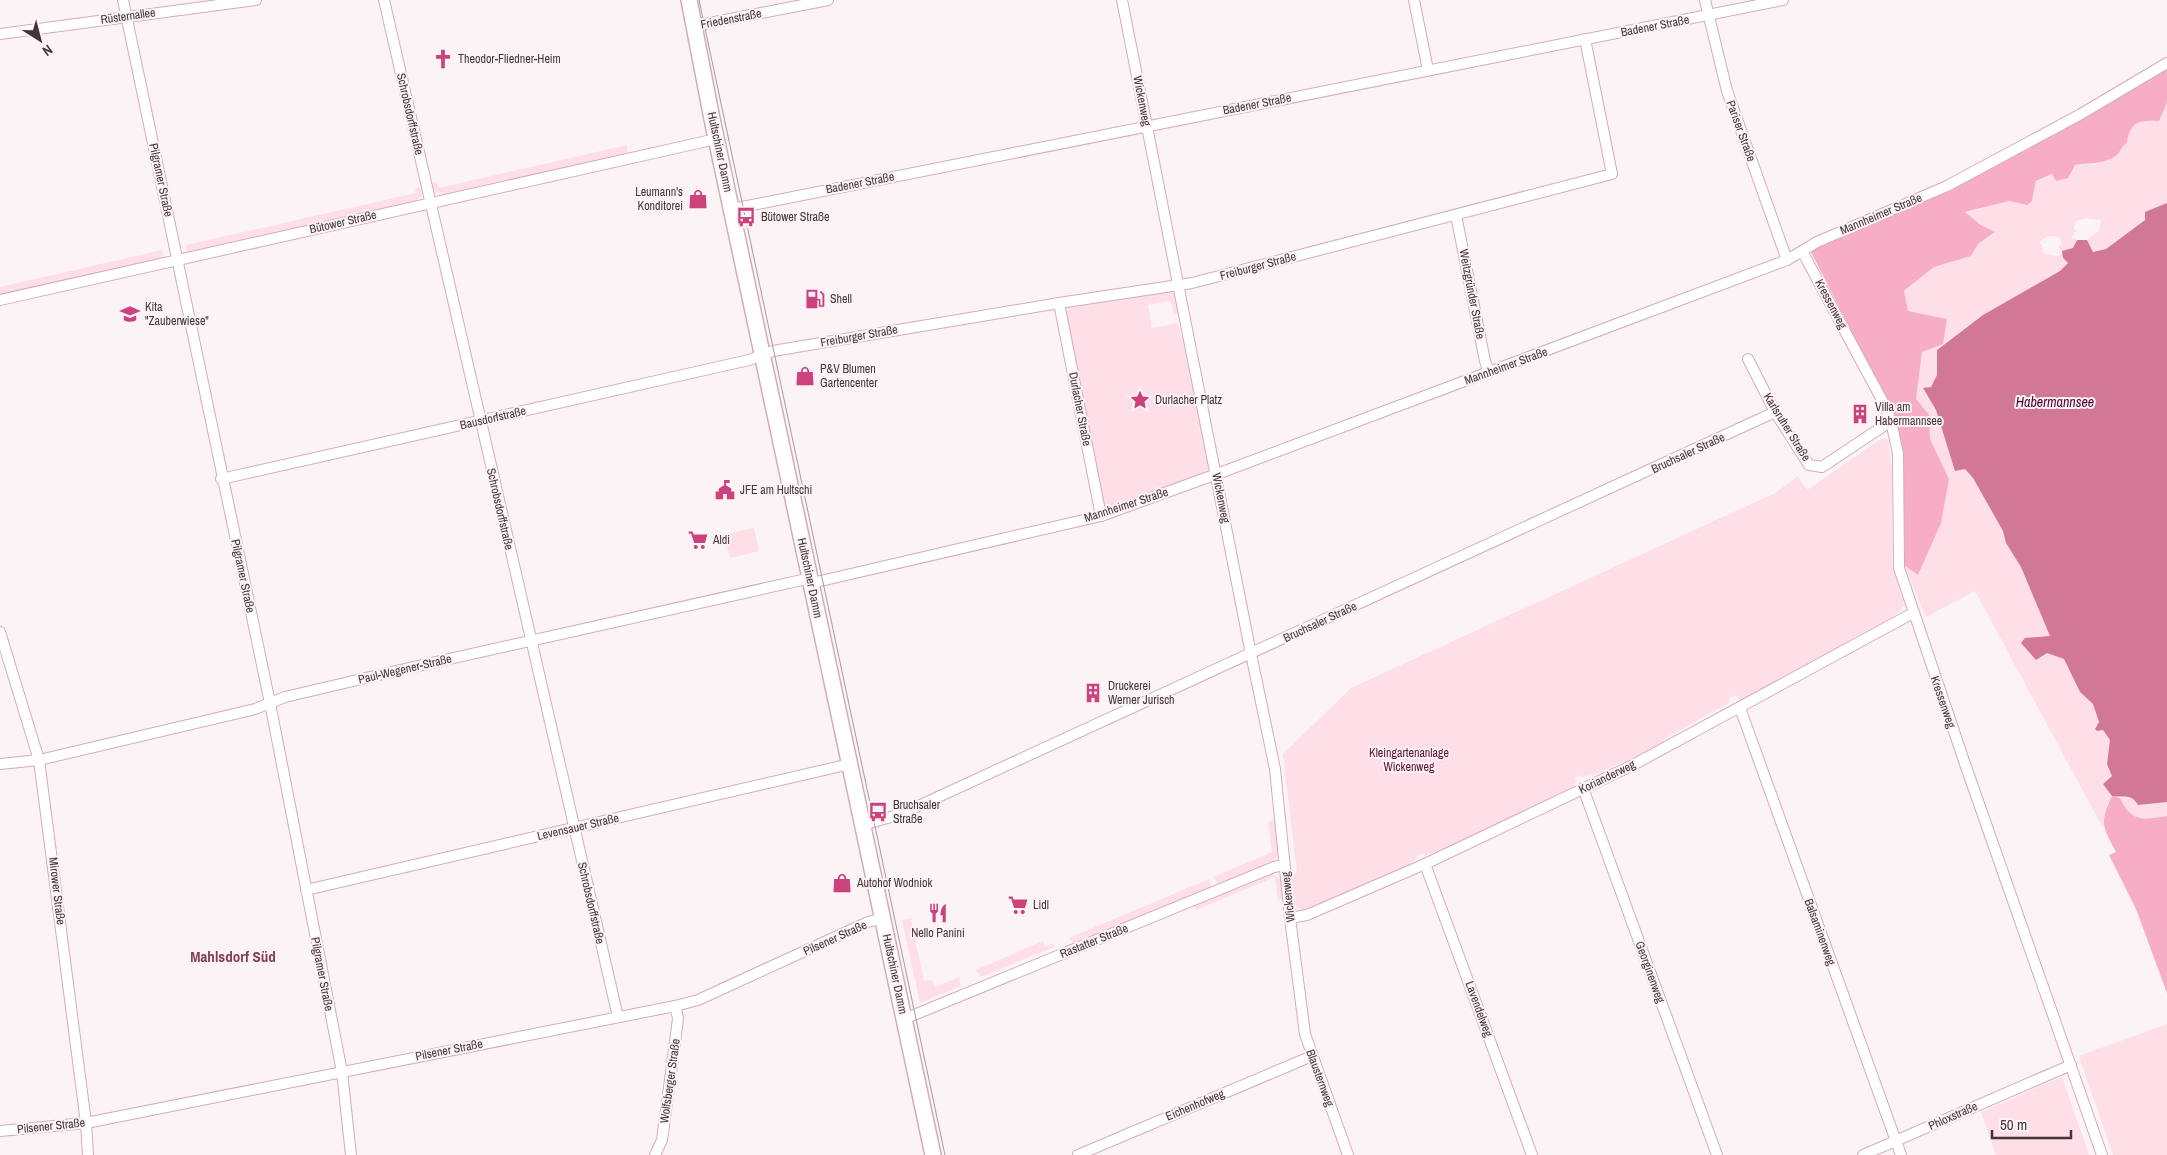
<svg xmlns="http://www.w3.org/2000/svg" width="2167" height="1155" font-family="'Archivo Narrow',sans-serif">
<rect width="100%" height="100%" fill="#fcf3f6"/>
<g fill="#fedee7">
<path d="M2167,103V203L2106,249L2093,252L2087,240L2099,231L2101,220L2085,218L2076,221L2074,228L2076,231L2072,236V239L2077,238L2073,248L2062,251L2059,249V246L2062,244L2060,238C2051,234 2045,236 2039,243L2042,245L2044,254L2058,256L2062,254L2063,258L2068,263L2060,271L1983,315L1943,344L1937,350V375L1931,387L1923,389L1936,410L1955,470L1965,469L1973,478L2003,531L2006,543L2021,567L2050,636L2047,652L2064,659L2080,692L2093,704L2099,722L2095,729L2097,731L2103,730L2110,740L2107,764L2112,776L2103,784L2112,796L2105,810L2103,828L1975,591L1926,617L1904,565L1919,575L1949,479L1930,439L1929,415L1915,400L1922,352L1947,319L1908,311L1904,292L1934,267L1971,256L1978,244L1995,233L1965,213L2009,201L2027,205L2032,201L2036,182L2075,165L2085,163L2095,165L2117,154L2123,145L2127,143C2130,121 2140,120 2159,121Z"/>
<path d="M627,145V153L445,194L434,191L430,183L437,182L439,188Z"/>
<path d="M422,187V196L415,201L187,252L186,245L416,193L415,189Z"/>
<path d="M162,250L164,257L162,258L0,295V287Z"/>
<path d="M1170,289L1177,292L1182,313L1174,314L1171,301L1148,305L1152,328L1178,323L1181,337L1186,336L1210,468L1206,472L1107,508L1102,504L1064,314L1071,305Z"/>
<path d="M1881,439H1888L1892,470V565L1904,605C1895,622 1859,630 1844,646L1741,704L1736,695L1729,698L1730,702L1666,738L1657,749L1631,762L1624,761L1596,774L1582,777L1580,775L1575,778L1576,782L1573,787L1461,842L1425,856L1424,853L1417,856V859L1410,863L1406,868L1306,911L1296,908L1292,876L1297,872L1283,754L1351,688L1775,493L1798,476L1807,490Z"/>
<path d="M754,528L759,551L730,558L724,534Z"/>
<path d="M2128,796L2134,798L2138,805L2167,802V816C2144,820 2131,822 2120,798Z"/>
<path d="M1276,819L1279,854C1272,868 1234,878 1219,885L1214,877L1272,852L1268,822Z"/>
<path d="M1271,874L1281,879L1283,898L1278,901L1275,877L1196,910L1194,906Z"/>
<path d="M1209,879L1211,888L1074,944L1069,938Z"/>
<path d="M913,918L911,920L924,981L932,980L935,987L959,977L961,986L920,1003L902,920Z"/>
<path d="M1043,941L1045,947L1053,943L1054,947L981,977L976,970Z"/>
<path d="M2167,1024V1155H2113L2079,1056Z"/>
<path d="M2062,1077L2089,1155H1996L1981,1112Z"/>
</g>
<g fill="#f7adc5">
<path d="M2167,69V103L2159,121C2140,120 2130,121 2127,143C2121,146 2121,151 2117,155C2104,165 2089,162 2075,165L2068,178L2056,181L2052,174L2036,181L2032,201L2027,205L2009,201L1965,212L1981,225L1995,232L1978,244L1971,256L1934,267L1904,291L1908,311L1947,319L1943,344L1922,352L1916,399L1929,415L1930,439L1949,479L1941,523L1918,575L1904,565L1902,449L1894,415L1810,250L1953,189Z"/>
<path d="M2112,796L2120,798C2131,822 2143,820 2167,816V993L2136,909L2109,855L2116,852C2103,827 2099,823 2112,796Z"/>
</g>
<path fill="#d07896" d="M2167,203V802L2138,805C2131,793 2124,798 2112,796L2103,784L2112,776L2107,764L2110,740L2103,730L2097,731L2095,729L2099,722L2093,704L2080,692L2064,659L2047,653L2036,660L2021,643L2025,638L2050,636L2021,567L2006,543L2003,531L1973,478L1965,469L1955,471L1936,410L1923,388L1931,387L1937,375V350L1983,315L2060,271L2068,263L2063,258L2062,251L2073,248L2077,240H2087L2093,252L2106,249L2145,220V212Z"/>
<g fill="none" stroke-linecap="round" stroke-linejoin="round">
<defs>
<g id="minor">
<path d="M123,0L270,703L342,1072L351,1155"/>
<path d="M384,0L618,1017"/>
<path d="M1122,0L1251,654L1275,769L1290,918L1305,1034L1348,1155"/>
<path d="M1414,0L1428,70"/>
<path d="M1705,0L1727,91L1787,260"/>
<path d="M694,26L828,0"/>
<path d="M0,34L256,0"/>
<path d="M732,209L1783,0"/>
<path d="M1456,215L1485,361L1489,372"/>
<path d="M1802,251L1883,402L1891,421L1898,454L1899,568L1964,761L2102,1155"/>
<path d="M0,300L716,139"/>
<path d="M1059,303L1101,516"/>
<path d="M1748,359L1775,412L1809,465L1822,467L1891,421"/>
<path d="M221,479L749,360L773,351L1059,303L1192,283L1612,174L1585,39"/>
<path d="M812,583L1101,516L1217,474L1787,260L1817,242L1947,186L2081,114L2167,63"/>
<path d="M0,632L39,760L86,1123L88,1155"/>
<path d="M1740,708L1901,1155"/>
<path d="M0,764L39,760L255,709L285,697L400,670L811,578"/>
<path d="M1583,788L1717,1155"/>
<path d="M863,825L901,814L1775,412"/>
<path d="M1425,864L1532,1155"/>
<path d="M306,890L850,764"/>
<path d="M1290,918L1307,915L1425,864L1633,765L1913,613"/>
<path d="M904,1019L1274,867L1284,865"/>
<path d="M0,1131L86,1123L675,1006L698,1000L868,922L883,918"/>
<path d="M655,1155L662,1140L677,1027L678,1018L675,1006"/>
<path d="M1078,1155L1312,1056"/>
<path d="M1863,1155L2071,1065"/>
</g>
<path id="secondary" d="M689,0L712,119L933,1155"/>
</defs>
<use href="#minor" stroke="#d4acb8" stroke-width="12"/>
<use href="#secondary" stroke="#d4acb8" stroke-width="18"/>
<use href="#minor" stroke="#fff" stroke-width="10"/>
<use href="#secondary" stroke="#fff" stroke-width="15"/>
<path stroke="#a69a9e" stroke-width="1" d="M699,0L945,1155"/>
</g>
<defs>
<symbol id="church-bare" viewBox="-9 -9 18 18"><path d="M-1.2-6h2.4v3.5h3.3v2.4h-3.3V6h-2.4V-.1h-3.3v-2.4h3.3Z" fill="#cc427c" stroke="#fcf3f6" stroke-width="2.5" paint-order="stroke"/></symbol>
<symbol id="shop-bare" viewBox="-9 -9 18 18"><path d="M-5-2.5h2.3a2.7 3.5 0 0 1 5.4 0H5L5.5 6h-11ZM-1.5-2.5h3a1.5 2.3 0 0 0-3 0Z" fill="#cc427c" stroke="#fcf3f6" stroke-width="2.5" paint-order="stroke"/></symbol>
<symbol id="bus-bare" viewBox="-9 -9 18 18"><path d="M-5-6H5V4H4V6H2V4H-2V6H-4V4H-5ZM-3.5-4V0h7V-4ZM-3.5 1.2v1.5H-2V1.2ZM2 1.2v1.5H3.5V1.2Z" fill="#cc427c" stroke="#fcf3f6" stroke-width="2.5" paint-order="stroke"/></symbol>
<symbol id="fuel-bare" viewBox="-9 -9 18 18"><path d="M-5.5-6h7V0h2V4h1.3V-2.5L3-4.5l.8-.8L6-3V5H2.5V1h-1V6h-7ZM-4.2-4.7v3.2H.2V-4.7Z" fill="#cc427c" stroke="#fcf3f6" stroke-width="2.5" paint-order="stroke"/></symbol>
<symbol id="school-bare" viewBox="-9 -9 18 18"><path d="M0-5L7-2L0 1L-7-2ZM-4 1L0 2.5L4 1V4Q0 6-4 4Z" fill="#cc427c" stroke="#fcf3f6" stroke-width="2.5" paint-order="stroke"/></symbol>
<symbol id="sight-bare" viewBox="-9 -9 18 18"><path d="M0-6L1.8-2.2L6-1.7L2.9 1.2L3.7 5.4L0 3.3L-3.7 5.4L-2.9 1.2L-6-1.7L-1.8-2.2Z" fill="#cc427c" stroke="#fcf3f6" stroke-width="2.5" paint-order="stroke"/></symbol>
<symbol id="building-bare" viewBox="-9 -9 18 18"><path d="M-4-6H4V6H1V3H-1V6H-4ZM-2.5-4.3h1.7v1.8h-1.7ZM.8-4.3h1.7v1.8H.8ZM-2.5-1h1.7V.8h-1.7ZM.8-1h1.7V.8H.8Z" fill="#cc427c" stroke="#fcf3f6" stroke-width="2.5" paint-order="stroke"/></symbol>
<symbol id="civic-bare" viewBox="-9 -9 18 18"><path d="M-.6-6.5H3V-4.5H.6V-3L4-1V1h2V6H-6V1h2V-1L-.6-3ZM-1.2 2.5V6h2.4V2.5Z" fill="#cc427c" stroke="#fcf3f6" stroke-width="2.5" paint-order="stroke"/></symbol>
<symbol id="supermarket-bare" viewBox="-9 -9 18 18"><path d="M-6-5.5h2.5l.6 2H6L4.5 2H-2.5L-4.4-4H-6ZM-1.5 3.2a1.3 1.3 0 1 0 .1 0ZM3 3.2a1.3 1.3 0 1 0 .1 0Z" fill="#cc427c" stroke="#fcf3f6" stroke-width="2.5" paint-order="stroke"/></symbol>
<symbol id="restaurant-bare" viewBox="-9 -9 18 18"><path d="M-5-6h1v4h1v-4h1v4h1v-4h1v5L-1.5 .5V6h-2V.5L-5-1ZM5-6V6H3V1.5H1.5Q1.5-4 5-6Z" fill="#cc427c" stroke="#fcf3f6" stroke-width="2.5" paint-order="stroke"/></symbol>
</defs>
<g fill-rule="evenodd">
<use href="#church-bare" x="429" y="45" width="28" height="28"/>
<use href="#shop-bare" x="684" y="185" width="28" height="28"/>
<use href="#bus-bare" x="732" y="203" width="28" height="28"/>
<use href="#fuel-bare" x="801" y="285" width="28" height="28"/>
<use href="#school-bare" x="116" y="300" width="28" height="28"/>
<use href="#shop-bare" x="791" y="362" width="28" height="28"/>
<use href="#sight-bare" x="1126" y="386" width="28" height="28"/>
<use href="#building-bare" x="1846" y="400" width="28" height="28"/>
<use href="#civic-bare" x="711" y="476" width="28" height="28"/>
<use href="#supermarket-bare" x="684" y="526" width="28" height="28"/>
<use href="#building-bare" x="1079" y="679" width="28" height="28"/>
<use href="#bus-bare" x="864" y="798" width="28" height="28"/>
<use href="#shop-bare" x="828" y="869" width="28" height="28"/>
<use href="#supermarket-bare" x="1004" y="891" width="28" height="28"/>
<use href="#restaurant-bare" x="924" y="899" width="28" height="28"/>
</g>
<g text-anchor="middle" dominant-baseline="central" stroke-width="4" stroke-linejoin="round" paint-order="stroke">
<g font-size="12" fill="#45353a" stroke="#fcf3f6">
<text transform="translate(128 16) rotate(-8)">Rüsternallee</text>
<text transform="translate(731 19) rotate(-11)">Friedenstraße</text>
<text transform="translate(1655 26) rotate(-11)">Badener Straße</text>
<text transform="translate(1142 101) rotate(79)">Wickenweg</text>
<text transform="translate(1257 104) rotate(-11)">Badener Straße</text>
<text transform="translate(410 114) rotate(77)">Schrobsdorffstraße</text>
<text transform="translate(1741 131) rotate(70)">Pariser Straße</text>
<text transform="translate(720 152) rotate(78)">Hultschiner Damm</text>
<text transform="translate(161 180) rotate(78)">Pilgramer Straße</text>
<text transform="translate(860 183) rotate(-11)">Badener Straße</text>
<text transform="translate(1881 214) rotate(-23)">Mannheimer Straße</text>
<text transform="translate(343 222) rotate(-13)">Bütower Straße</text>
<text transform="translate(1258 266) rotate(-15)">Freiburger Straße</text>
<text transform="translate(1472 294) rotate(79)">Weitzgründer Straße</text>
<text transform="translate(1831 304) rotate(62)">Kressenweg</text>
<text transform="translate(859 336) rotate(-10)">Freiburger Straße</text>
<text transform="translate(1506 366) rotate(-20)">Mannheimer Straße</text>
<text transform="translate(1080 409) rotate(79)">Durlacher Straße</text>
<text transform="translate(493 418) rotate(-13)">Bausdorfstraße</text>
<text transform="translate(1787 427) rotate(58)">Karlsruher Straße</text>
<text transform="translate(1688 453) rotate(-25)">Bruchsaler Straße</text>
<text transform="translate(1221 498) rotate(79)">Wickenweg</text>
<text transform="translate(1126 505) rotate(-18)">Mannheimer Straße</text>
<text transform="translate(500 509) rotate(77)">Schrobsdorffstraße</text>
<text transform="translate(243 576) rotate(78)">Pilgramer Straße</text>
<text transform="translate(810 578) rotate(78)">Hultschiner Damm</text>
<text transform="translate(1320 622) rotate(-25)">Bruchsaler Straße</text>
<text transform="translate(405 669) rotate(-13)">Paul-Wegener-Straße</text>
<text transform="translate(1943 702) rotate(71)">Kressenweg</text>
<text transform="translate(1607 777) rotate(-26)">Korianderweg</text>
<text transform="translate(578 827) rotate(-13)">Levensauer Straße</text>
<text transform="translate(57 891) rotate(83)">Mirower Straße</text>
<text transform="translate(1288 897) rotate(-96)">Wickenweg</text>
<text transform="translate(591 903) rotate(77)">Schrobsdorffstraße</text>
<text transform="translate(1820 932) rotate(70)">Balsaminenweg</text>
<text transform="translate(835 938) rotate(-24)">Pilsener Straße</text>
<text transform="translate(1094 941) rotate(-22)">Rastatter Straße</text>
<text transform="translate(1650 972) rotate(70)">Georginenweg</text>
<text transform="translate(322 974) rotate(79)">Pilgramer Straße</text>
<text transform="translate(895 974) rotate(78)">Hultschiner Damm</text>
<text transform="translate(1479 1009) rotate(70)">Lavendelweg</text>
<text transform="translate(449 1050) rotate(-11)">Pilsener Straße</text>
<text transform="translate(1320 1078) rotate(70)">Blausternweg</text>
<text transform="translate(670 1081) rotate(-82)">Wolfsberger Straße</text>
<text transform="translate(1195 1105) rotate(-23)">Eichenhofweg</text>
<text transform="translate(1953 1116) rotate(-24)">Phloxstraße</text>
<text transform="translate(51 1126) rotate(-6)">Pilsener Straße</text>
</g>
<g font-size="12" fill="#45353a" stroke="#fcf3f6" text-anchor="start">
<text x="458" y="59">Theodor-Fliedner-Heim</text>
<text x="683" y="192" text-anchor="end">Leumann's<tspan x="683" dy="14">Konditorei</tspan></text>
<text x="761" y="217">Bütower Straße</text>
<text x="830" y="299">Shell</text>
<text x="145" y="307">Kita<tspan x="145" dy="14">"Zauberwiese"</tspan></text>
<text x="820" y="369">P&amp;V Blumen<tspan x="820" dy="14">Gartencenter</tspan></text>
<text x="1155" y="400">Durlacher Platz</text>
<text x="1875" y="407">Villa am<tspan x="1875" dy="14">Habermannsee</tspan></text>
<text x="740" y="490">JFE am Hultschi</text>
<text x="713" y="540">Aldi</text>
<text x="1108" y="686">Druckerei<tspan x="1108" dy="14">Werner Jurisch</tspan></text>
<text x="893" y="805">Bruchsaler<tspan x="893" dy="14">Straße</tspan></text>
<text x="857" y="883">Autohof Wodniok</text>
<text x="1033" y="905">Lidl</text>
<text x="938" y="933" text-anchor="middle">Nello Panini</text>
</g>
<g font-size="12" fill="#5e0e33" stroke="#fcf3f6">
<text x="1409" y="753">Kleingartenanlage<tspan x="1409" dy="14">Wickenweg</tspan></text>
</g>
<g font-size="14" font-style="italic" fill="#520029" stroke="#fcf3f6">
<text x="2055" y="402">Habermannsee</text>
</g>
<g font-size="15" font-weight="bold" fill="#823c56" stroke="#fcf3f6">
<text x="233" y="956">Mahlsdorf Süd</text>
</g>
</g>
<g transform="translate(40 40) rotate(144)" stroke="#fcf3f6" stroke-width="4" paint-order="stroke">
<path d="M0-4L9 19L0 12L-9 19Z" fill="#45353a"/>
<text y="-8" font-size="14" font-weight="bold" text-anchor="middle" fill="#45353a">N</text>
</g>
<path d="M1992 1130v8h79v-8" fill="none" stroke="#45353a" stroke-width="2.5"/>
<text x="2000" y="1130" font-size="15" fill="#45353a" stroke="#fcf3f6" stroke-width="4" paint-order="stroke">50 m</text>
</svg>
